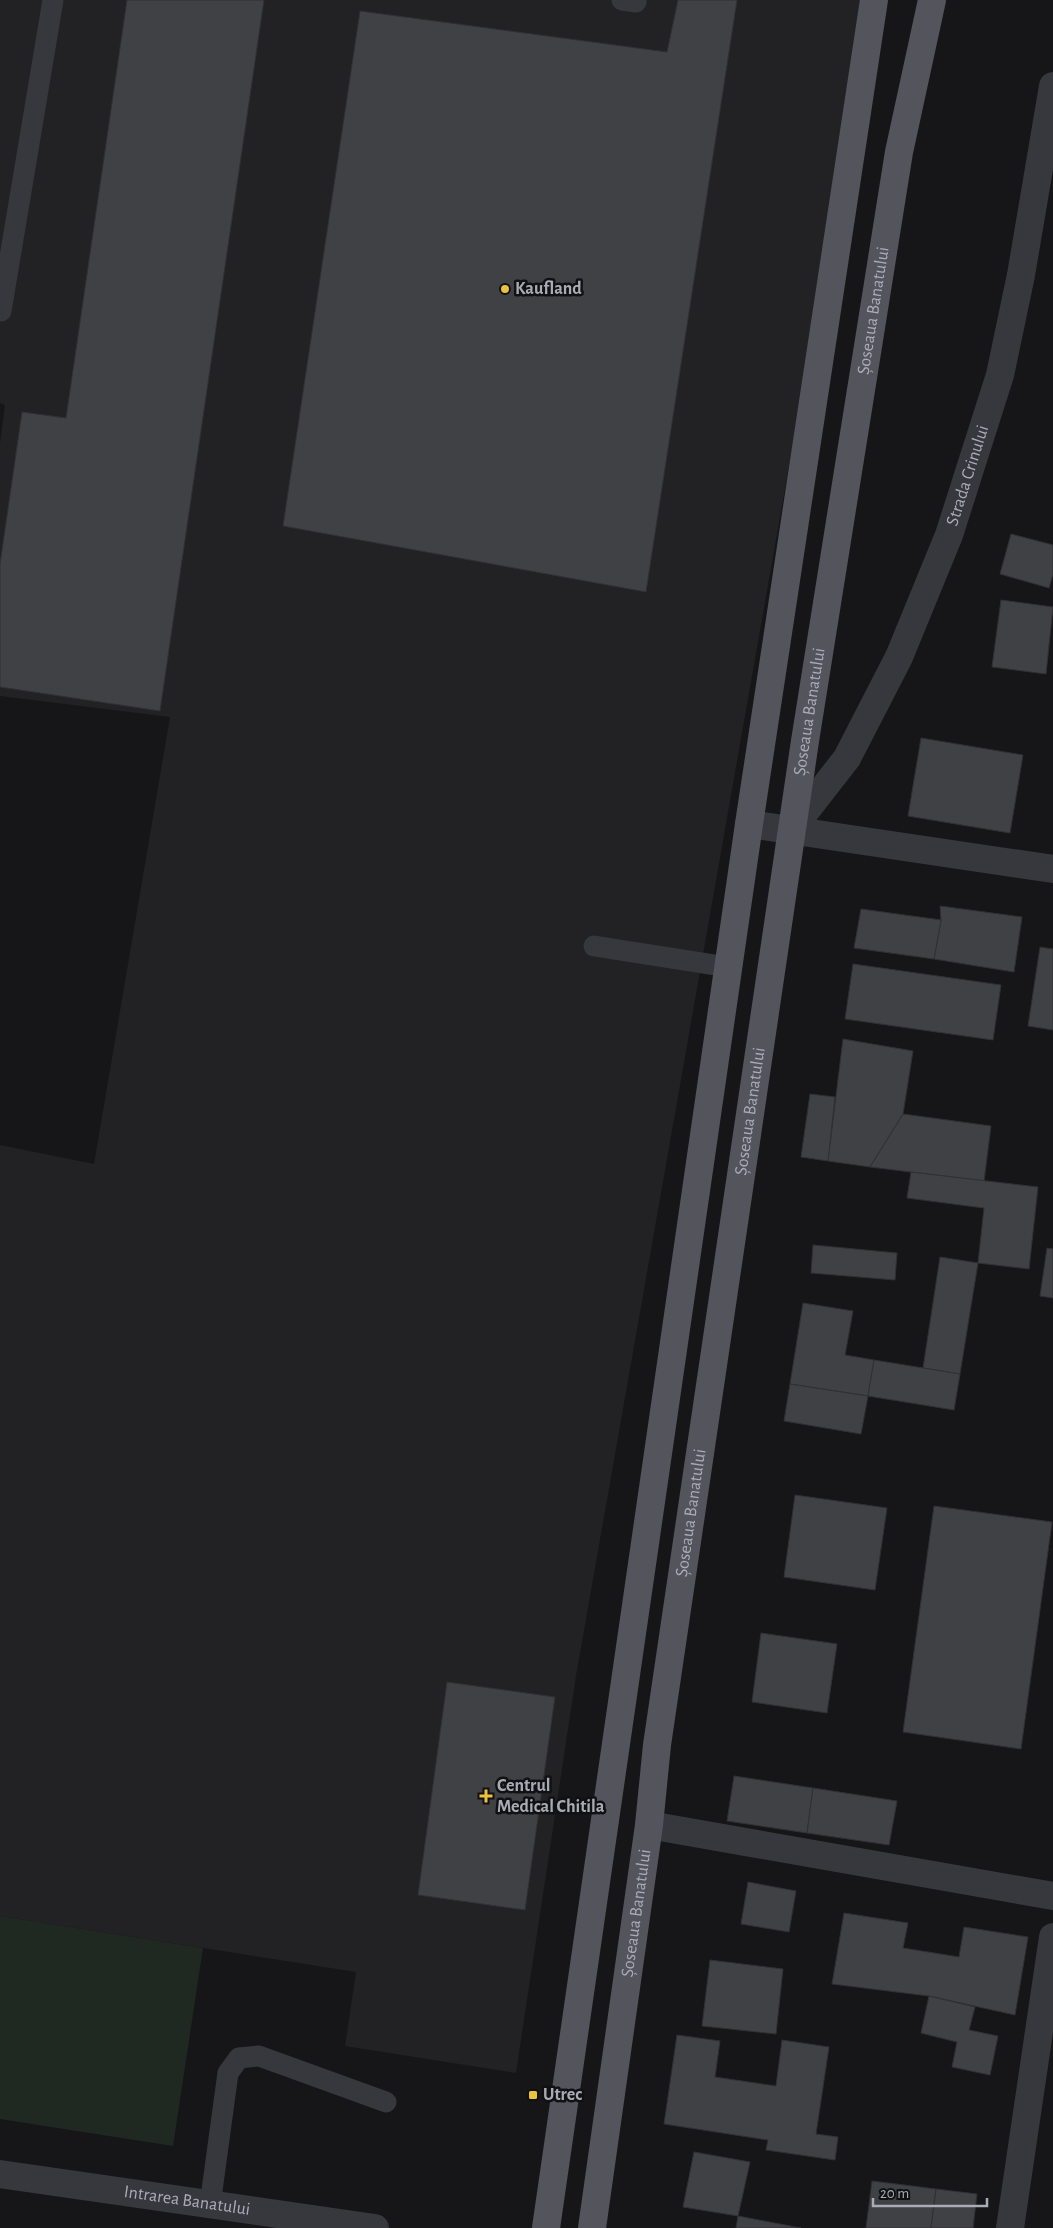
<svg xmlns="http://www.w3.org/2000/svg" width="1053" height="2228" font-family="'Alegreya Sans',sans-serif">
<rect width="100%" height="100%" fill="#161618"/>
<path fill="#222225" d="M0,0H871L576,1676L516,2073L345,2046L356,1972L0,1916V1145L94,1164L170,717L0,696V443L5,405L0,403Z"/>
<path fill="#202822" d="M0,1916L203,1948L173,2146L0,2119Z"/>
<g fill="#404145" stroke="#313034">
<path d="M127,0H264L160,711L0,687V564L22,412L66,418Z"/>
<path d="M678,0H737L646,592L283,526L360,11L667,52Z"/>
<path d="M1011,534L1053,545V574L1049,588L1000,574Z"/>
<path d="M1001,600L1053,607L1046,674L992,667Z"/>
<path d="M921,738L1023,755L1010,833L908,816Z"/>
<path d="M940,906L1022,917L1014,972L934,959L941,920Z"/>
<path d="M861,909L941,920L934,959L854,948Z"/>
<path d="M1040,947L1053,949V1030L1028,1026Z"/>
<path d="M853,964L1001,985L993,1040L845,1019Z"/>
<path d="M843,1039L913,1051L903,1114L870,1167L828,1161Z"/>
<path d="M810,1094L835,1097L828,1161L801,1157Z"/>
<path d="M903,1114L991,1126L984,1181L870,1167Z"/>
<path d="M911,1172L1038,1187L1029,1269L978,1263L984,1208L907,1198Z"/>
<path d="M813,1245L897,1253L895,1280L811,1273Z"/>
<path d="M1047,1248L1053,1249V1298L1040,1296Z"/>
<path d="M940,1257L978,1263L960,1374L923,1368Z"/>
<path d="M803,1303L853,1311L845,1355L874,1360L868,1396L790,1384Z"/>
<path d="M874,1360L960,1374L954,1410L868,1396Z"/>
<path d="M790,1384L868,1396L861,1434L784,1421Z"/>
<path d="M795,1495L887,1508L875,1590L784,1577Z"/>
<path d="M934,1506L1052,1522L1021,1749L903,1732Z"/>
<path d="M761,1633L837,1644L827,1713L752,1702Z"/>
<path d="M447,1682L555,1697L525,1910L418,1895Z"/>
<path d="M734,1776L813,1788L807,1833L727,1821Z"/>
<path d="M813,1788L897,1801L889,1845L807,1833Z"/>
<path d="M748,1882L796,1891L789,1932L741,1924Z"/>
<path d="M844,1913L908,1923L903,1948L959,1957L964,1927L1028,1937L1015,2015L929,1996L832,1984Z"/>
<path d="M710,1960L783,1969L776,2034L702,2026Z"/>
<path d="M929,1996L975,2007L969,2030L998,2036L990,2075L952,2067L957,2042L921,2033Z"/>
<path d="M677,2035L720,2041L715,2077L776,2086L782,2040L829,2047L816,2134L838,2137L835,2160L766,2150L768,2140L664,2124Z"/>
<path d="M694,2152L750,2162L738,2216L683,2207Z"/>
<path d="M872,2181L936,2189L931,2228H866Z"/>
<path d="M936,2189L977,2194L973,2228H931Z"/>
<path d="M738,2216L801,2228H736Z"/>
</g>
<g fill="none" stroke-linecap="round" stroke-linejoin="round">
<g stroke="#37383d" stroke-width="21">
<path d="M622,0L636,2"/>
<path d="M1,311L53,0"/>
<path d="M594,946L728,967"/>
<path d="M210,2205L228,2073L239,2058L259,2056L386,2102"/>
</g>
<g stroke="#37383d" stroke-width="28">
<path d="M749,824L1053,869"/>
<path id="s1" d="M791,830L847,758L899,657L949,535L1000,375L1021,275L1053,86"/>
<path d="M649,1825L1053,1896"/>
<path id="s2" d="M0,2174L375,2228"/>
<path d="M1010,2228L1053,1937"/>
</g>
<g stroke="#53545c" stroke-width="28">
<path d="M546,2228L749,824L874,0"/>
<path id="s3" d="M592,2228L649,1825L657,1745L805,741L899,152L932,0"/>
</g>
</g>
<g fill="#ebc33b" stroke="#111113" stroke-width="2">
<circle cx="505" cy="289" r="5"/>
<path d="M483.5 1788.5h5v5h5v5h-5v5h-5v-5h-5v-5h5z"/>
<rect x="528" y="2090" width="10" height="10" rx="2.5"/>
</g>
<g text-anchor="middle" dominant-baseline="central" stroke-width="5" stroke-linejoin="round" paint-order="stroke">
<g font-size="18" font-weight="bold" fill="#a9acb7" stroke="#111113" text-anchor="start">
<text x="515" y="289">Kaufland</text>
<text x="497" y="1786">Centrul<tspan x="497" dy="21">Medical Chitila</tspan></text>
<text x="543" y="2095">Utrec</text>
</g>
<g font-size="18" fill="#a9acb7" stroke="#111113">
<text stroke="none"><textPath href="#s3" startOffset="1938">Șoseaua Banatului</textPath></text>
<text stroke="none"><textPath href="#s1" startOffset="399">Strada Crinului</textPath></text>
<text stroke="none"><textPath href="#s3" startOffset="1532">Șoseaua Banatului</textPath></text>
<text stroke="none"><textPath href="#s3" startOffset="1128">Șoseaua Banatului</textPath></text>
<text stroke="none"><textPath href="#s3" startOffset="722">Șoseaua Banatului</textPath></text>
<text stroke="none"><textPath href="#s3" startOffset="318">Șoseaua Banatului</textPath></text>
<text stroke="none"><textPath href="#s2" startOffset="189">Intrarea Banatului</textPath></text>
</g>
</g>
<path d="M873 2198v8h114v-8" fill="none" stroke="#a9acb7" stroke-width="2.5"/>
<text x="880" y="2198" font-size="15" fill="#a9acb7" stroke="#111113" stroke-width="4" paint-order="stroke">20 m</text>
</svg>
